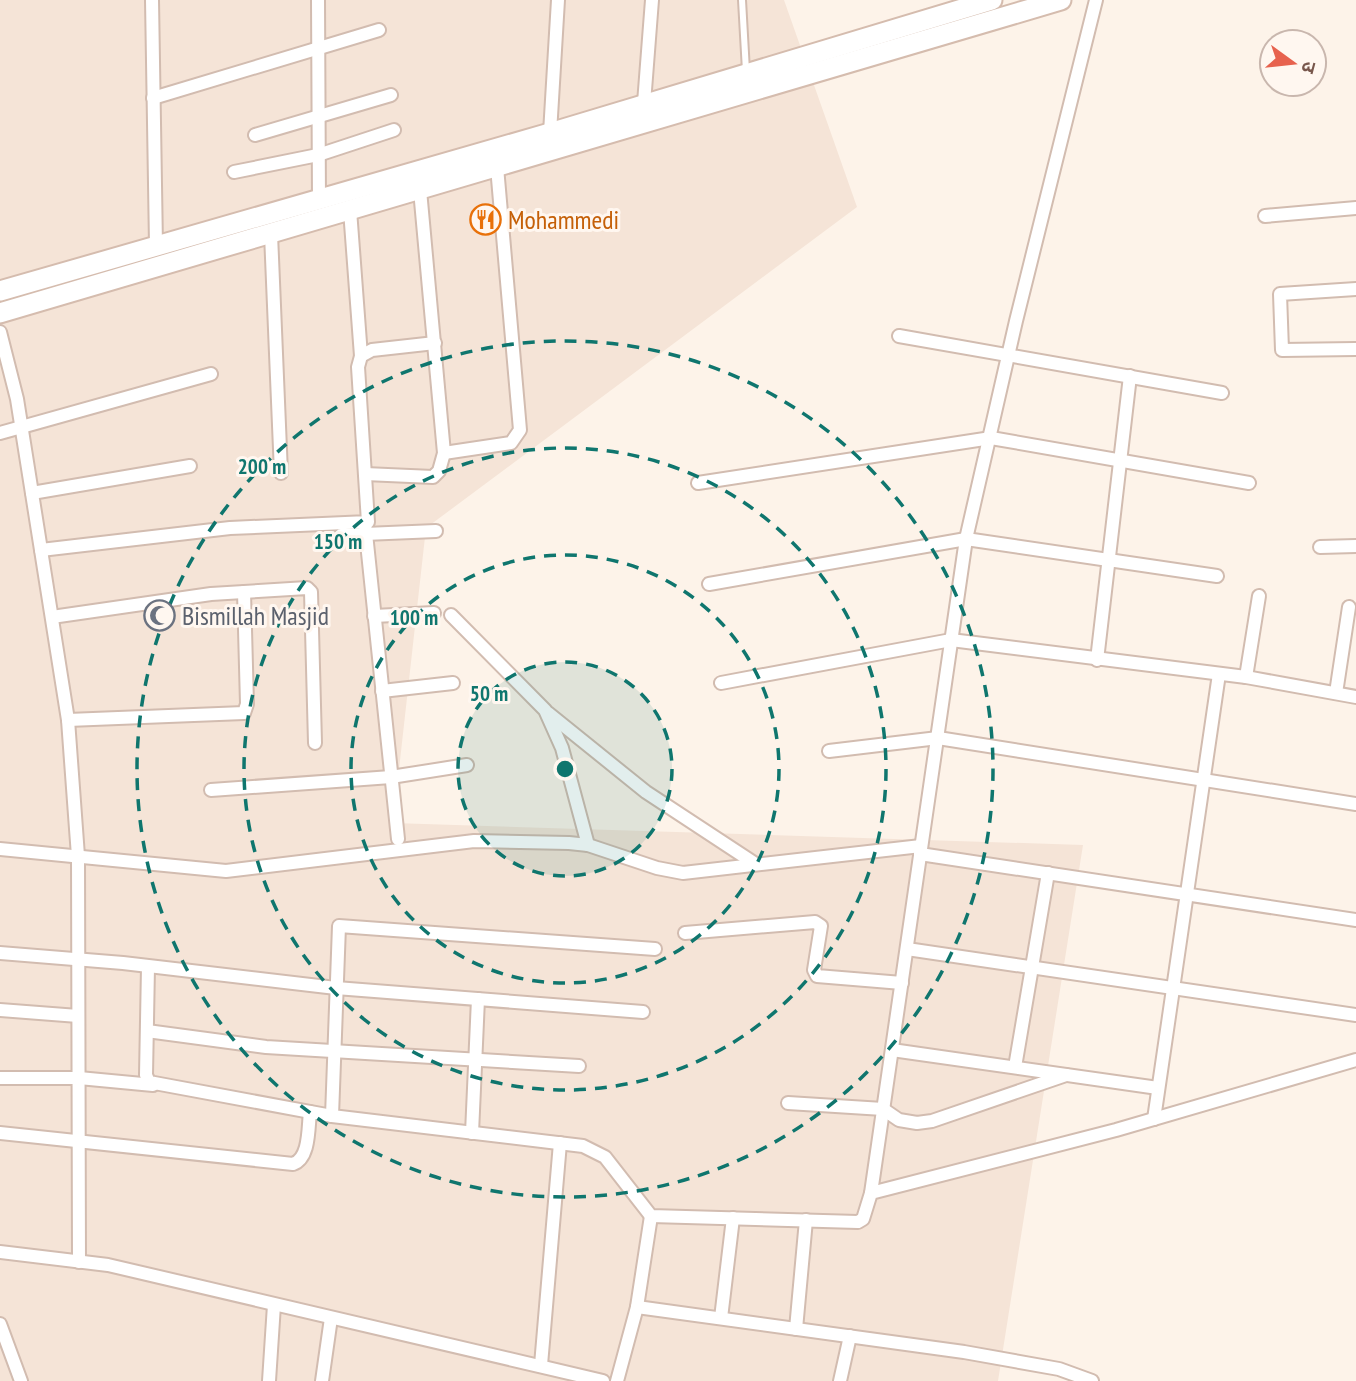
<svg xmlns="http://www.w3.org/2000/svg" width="1356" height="1381" font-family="'PT Sans Narrow','Noto Sans Devanagari',sans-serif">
<rect width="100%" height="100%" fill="#fdf3e9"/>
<path fill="#f5e4d7" d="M0,0H784L857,207L426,528L393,823L1083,845L998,1381H0Z"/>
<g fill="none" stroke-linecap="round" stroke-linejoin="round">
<defs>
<path id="lane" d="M742,0L746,71"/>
<g id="street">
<path d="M152,0L156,245"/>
<path d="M318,0L319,200"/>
<path d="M153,98L379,30"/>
<path d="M644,103L652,0"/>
<path d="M550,133L558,0"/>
<path d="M255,135L391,95"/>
<path d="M234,172L318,155L394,130"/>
<path d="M350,210L361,356"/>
<path d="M1265,216L1356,208"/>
<path d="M271,234L281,473"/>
<path d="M1356,289L1280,294L1282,350L1356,349"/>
<path d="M0,332L17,399L68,720L78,856L79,1262"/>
<path d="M899,336L1222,393"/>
<path d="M0,433L211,374"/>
<path d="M444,453L511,443L520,430L497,167"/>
<path d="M365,474L433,477L439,471L444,453L420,190"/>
<path d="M698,483L991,438L1249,483"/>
<path d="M32,493L190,466"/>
<path d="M365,524L398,839"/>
<path d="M341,535L436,531"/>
<path d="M1320,547L1356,546"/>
<path d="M41,550L230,528L368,522L358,367L361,356L372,350L435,343"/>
<path d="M709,584L966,539L1217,576"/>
<path d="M451,615L545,710L562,748L588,845"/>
<path d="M374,616L434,613"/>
<path d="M52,617L211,594L307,588L311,592L315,743"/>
<path d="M1097,660L1130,376"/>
<path d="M1246,677L1259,596"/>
<path d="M721,683L951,640L1246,677L1356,697"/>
<path d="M382,691L453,683"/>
<path d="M1336,693L1349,607"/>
<path d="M548,713L646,792L754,863"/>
<path d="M68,720L244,713L247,704L244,592"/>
<path d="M829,751L938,738L1356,804"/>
<path d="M211,790L391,777L467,765"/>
<path d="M0,849L226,871L474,841L569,843L588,845L657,868L683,873L921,846"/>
<path d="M920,854L1356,920"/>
<path d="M685,933L815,922L821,926L814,970L817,976L902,983"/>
<path d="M655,949L339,926L332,1116L583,1146L605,1157L651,1216L858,1222L863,1219L871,1193L1116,1130L1356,1060"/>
<path d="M907,949L1356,1015"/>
<path d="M0,953L123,963L336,988L643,1012"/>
<path d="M148,967L146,1075L149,1082L332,1116"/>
<path d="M0,1010L78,1016"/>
<path d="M147,1031L266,1047L579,1066"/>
<path d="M892,1050L1158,1088"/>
<path d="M1015,1067L1048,873"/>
<path d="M0,1078H79L153,1085"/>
<path d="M788,1103L883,1109L899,1120L917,1123L932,1121L1066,1075"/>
<path d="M1154,1119L1219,674"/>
<path d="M0,1133L293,1164C310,1158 308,1128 310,1112"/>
<path d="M472,1133L478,999"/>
<path d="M871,1193L966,539L1016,321L1096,0"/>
<path d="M0,1252L108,1265L603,1381"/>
<path d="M637,1307L651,1216"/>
<path d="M721,1318L733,1218"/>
<path d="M0,1324L21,1381"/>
<path d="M796,1329L806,1220"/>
<path d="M541,1365L560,1143"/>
<path d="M269,1381L274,1305"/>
<path d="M322,1381L331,1318"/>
<path d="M617,1381L637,1307L964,1352L1059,1369L1092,1381"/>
<path d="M840,1381L850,1336"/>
</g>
<g id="secondary">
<path d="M0,291L550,133L992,0"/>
<path d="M0,313L1061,0"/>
</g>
</defs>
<use href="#lane" stroke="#d2bcb0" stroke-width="10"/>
<use href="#street" stroke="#d2bcb0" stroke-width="16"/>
<use href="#secondary" stroke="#d5bcae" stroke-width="23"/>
<use href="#lane" stroke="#fff" stroke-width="6"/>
<use href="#street" stroke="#fff" stroke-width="12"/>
<use href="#secondary" stroke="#fff" stroke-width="19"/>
</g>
<circle cx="565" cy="769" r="107" fill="#0f766e" fill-opacity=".12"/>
<g fill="none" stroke="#0f766e" stroke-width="3.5" stroke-dasharray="12 9">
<circle cx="565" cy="769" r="107"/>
<circle cx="565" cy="769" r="214"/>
<circle cx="565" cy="769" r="321"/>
<circle cx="565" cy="769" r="428"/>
</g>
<defs>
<symbol id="restaurant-ring" viewBox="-11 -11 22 22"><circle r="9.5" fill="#fff7f0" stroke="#e8710a" stroke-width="1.5"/><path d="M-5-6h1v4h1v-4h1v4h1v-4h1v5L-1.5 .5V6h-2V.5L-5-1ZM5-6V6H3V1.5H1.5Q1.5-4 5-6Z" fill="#e8710a"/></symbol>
<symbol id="mosque-ring" viewBox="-11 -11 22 22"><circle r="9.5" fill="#fff7f0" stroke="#6b7280" stroke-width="1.5"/><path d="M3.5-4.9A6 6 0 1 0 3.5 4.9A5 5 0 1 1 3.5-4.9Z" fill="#6b7280"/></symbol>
</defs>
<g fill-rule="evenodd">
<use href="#restaurant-ring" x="468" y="202" width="35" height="35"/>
<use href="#mosque-ring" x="142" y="598" width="35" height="35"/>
</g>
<g text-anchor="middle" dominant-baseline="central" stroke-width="6" stroke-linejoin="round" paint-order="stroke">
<g font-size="26" fill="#c56008" stroke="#fff7f0" text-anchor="start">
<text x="508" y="219">Mohammedi</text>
</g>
<g font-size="26" fill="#5b616d" stroke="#fff7f0" text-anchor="start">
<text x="182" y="615">Bismillah Masjid</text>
</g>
</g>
<circle cx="565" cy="769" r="10" fill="#0f766e" stroke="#fff7f0" stroke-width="3.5"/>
<g font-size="21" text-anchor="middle" font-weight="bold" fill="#0f766e" stroke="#fff7f0" stroke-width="6" stroke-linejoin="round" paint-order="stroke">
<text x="262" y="474">200 m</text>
<text x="338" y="549">150 m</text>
<text x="414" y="625">100 m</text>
<text x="489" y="701">50 m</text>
</g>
<g transform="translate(1293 63) rotate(105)"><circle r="33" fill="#fff7f0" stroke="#c9b7ae" stroke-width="2"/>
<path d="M0-5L12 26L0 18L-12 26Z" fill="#e7624e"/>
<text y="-10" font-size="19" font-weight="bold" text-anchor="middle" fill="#78574c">उ</text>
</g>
</svg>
